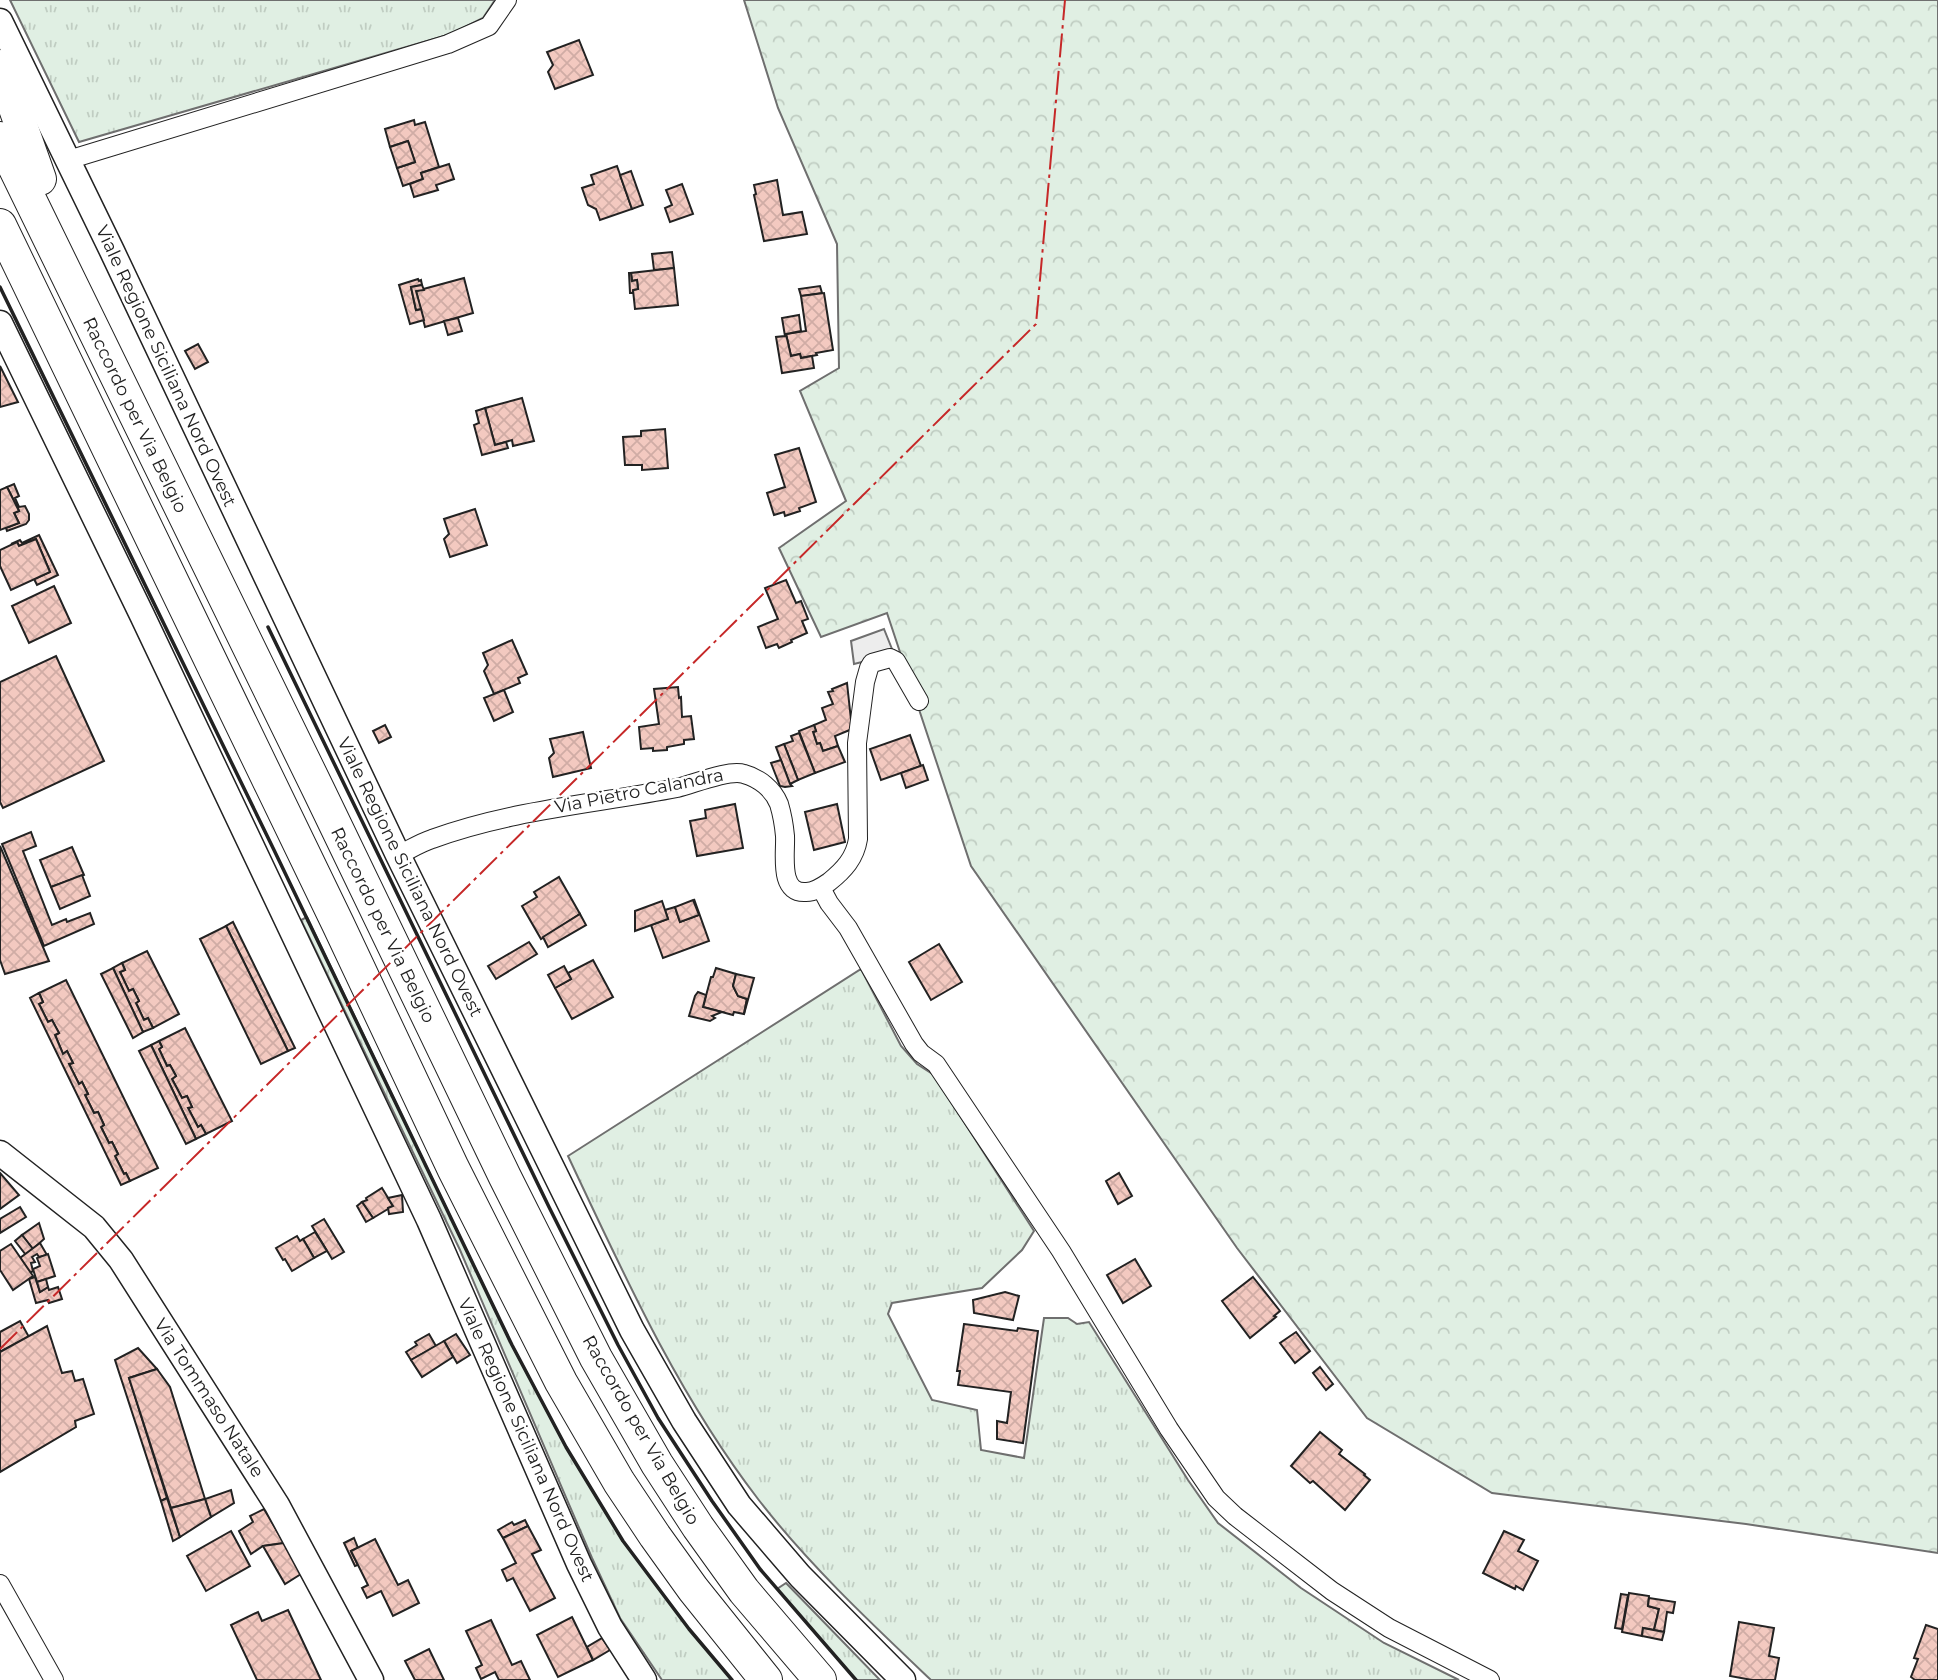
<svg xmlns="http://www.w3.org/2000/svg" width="1938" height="1680" font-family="Montserrat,sans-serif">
<defs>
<pattern id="grass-tufts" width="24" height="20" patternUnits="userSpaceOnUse" patternTransform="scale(1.75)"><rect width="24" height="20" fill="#e0efe3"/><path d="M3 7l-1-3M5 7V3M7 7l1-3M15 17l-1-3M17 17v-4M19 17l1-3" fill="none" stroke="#c0cdc2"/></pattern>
<pattern id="forest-crowns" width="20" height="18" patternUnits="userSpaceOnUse" patternTransform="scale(1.75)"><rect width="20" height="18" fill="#e0efe3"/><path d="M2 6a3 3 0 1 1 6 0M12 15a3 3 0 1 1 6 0" fill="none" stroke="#c0cdc2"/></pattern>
<pattern id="building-cross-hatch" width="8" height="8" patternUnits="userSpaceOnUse" patternTransform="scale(1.75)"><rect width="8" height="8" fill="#f3c9c0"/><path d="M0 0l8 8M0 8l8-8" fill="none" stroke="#d0aca5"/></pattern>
</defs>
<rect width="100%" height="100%" fill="#fff"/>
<g fill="url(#grass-tufts)" stroke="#6f6f6f" stroke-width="2">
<path d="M10,0H495L483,18L451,34L79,142Z"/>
<path d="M307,917L512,1345L566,1447L623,1541L689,1629L732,1680H662L620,1618L592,1558L460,1250L301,920Z"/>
<path d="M861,969L901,1046L917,1064L934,1075L1034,1231L1022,1250L982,1288L892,1303L888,1314L932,1400L977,1410L981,1450L1024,1458L1044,1318H1068L1077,1324L1089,1322L1188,1480L1218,1523L1301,1588L1384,1643L1459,1680H931C872,1624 808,1564 758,1499C678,1395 624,1275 568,1156Z"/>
<path d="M786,1583L880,1680H856L777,1589Z"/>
</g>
<path fill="url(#forest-crowns)" stroke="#6f6f6f" stroke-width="2" d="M744,0H1938V1553L1746,1524L1492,1493L1367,1418L1237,1248L971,866L887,613L821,637L779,548L846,501L800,391L839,368L837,244L778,108Z"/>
<path fill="#ededed" stroke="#6f6f6f" stroke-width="2" d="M884,629L894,654L854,664L851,641Z"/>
<g fill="url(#building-cross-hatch)" stroke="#222" stroke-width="2">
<path d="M579,40L593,75L555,89L548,72L553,65L547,52Z"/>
<path d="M414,120L415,125L425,122L439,167L421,173L423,179L403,186L397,168L415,162L408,141L390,147L385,129Z"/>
<path d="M408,141L415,162L397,168L390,147Z"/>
<path d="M449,164L454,179L436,185L438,190L414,197L410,184L423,179L421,173Z"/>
<path d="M617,166L632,209L600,220L596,209L588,205L582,188L594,184L591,175Z"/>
<path d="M631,171L643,205L632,209L620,175Z"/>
<path d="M777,180L783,215L802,212L807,234L764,241L754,195L756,194L754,185Z"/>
<path d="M682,184L693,214L670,222L665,208L672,205L666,190Z"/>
<path d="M672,252L674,268L654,270L652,254Z"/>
<path d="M674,268L678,305L635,309L633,290L638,289L637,280L632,281L631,273Z"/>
<path d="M629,273H631L632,281L637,280L638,289L633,290V293H630Z"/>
<path d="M464,278L473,313L425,327L416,291Z"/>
<path d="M418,279L419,281L421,280L422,285L411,287L416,310L421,309L424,320L410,324L399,285Z"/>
<path d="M422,285L424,290L416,291L421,309L416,310L411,287Z"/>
<path d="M820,286L822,293L801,296L799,289Z"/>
<path d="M824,293L833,350L816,353L817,355L801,358L800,354L791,356L786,334L806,331L801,296Z"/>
<path d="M799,315L801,331L786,334L791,356L800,354L801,358L812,356L814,368L782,373L776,337L785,336L782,318Z"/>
<path d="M458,318L462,331L448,335L444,321Z"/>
<path d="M198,344L208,362L195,369L185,351Z"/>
<path d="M0,366L18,402L0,407Z"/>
<path d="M522,398L534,441L513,446L512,440L495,445L485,408Z"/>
<path d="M485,408L495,445L506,442L508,448L482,455L474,425L479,423L476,411Z"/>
<path d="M665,429L668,468L642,470V465H625L623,437L641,436V431Z"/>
<path d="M799,448L816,502L799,508L800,511L785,516L784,512L774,515L767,493L785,487L775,455Z"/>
<path d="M14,484L19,496L15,498L19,507L25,506L29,514V520L26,524L7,531L6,528L19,523L14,513L19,511L7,487Z"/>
<path d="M7,487L19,511L14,513L19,523L0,530V490Z"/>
<path d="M475,509L487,545L450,557L444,539L449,534L444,519Z"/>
<path d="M39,535L58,575L37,585L34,579L50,572L36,539L19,546L17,542L11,544L20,540L22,543Z"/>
<path d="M36,539L50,572L11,590L0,566V550L17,542L19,546Z"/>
<path d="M786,580L796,603L801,601L808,619L802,621L807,633L791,640L792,642L779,648L777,644L766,648L758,627L778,619L765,588Z"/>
<path d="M54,586L71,623L29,643L12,606Z"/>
<path d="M512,640L527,674L518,678L520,683L494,694L484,671L488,665L483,653Z"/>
<path d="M56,656L104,761L3,808L0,802V682Z"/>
<path d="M847,683L852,729L835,736L838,746L823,751L820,743L817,744L813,732L816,731L814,725L826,720L822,708L833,704L828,692L833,691L832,689Z"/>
<path d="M678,687L679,698L681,697L682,717L691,716L694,739L684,740V744L667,747V750L653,751V748L641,749L639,727L659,724L654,689Z"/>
<path d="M504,690L513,712L494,721L484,698Z"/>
<path d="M385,725L391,737L379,743L373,731Z"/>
<path d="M814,725L816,731L813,732L817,744L820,743L823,751L838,746L845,762L815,773L799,731Z"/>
<path d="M583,732L591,768L553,777L549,758L554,753L550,739Z"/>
<path d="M799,733L815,773L798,780L784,744L793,741L791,736Z"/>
<path d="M910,735L921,766L881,780L870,749Z"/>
<path d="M784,744L798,780L790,784L776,747Z"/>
<path d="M781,760L790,784L792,786L785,787L780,786L771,763Z"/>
<path d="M923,765L928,780L906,788L901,773Z"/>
<path d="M735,804L743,848L697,856L690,821L706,818L705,810Z"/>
<path d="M837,804L845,842L814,850L805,812Z"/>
<path d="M31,832L36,846L23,851L52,925L66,919L67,922L90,913L94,924L44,946L2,844Z"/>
<path d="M0,846L49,961L5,974L0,960Z"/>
<path d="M72,847L84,875L51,887L40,860Z"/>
<path d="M82,875L90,896L60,909L51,887Z"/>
<path d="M559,877L580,914L541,939L522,906L537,897L534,892Z"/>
<path d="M694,899L709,941L663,958L651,925L668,919L665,910L675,907L680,922L699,915Z"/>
<path d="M693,900L699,915L680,922L675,907Z"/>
<path d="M662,901L668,919L635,931V911Z"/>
<path d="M580,914L586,925L548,947L543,937Z"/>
<path d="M233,922L295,1048L288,1051L226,926Z"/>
<path d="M226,926L288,1051L261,1064L200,939Z"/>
<path d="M529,942L537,954L496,979L488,966Z"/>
<path d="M939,944L962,982L931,1000L909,962Z"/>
<path d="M147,951L179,1014L153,1028L148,1018L144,1020L136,1003L139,1001L133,989L129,991L120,972L125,970L122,963Z"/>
<path d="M593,960L613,997L572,1019L555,988L571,979L568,973Z"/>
<path d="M122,963L125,970L120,972L129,991L133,989L139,1001L136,1003L144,1020L148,1018L153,1028L143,1032L113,968Z"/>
<path d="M564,966L571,979L555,988L548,975Z"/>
<path d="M113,968L143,1032L133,1038L101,974Z"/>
<path d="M716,968L736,974L733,986L738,996L747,999L744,1014L734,1012L733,1015L703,1007L711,977H713Z"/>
<path d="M736,974L754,978L744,1014L747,999L738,996L733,986Z"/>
<path d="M66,980L158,1168L130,1181L126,1173L124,1174L115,1156L118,1154L112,1142L109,1143L101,1127L104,1125L98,1112L94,1113L85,1095L88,1094L82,1082L79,1084L69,1064L73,1063L67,1051L63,1054L55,1035L59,1033L52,1020L48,1022L39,1004L43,1002L39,993Z"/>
<path d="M698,992L706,995L703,1007L722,1012L712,1016L715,1018L710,1021L689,1016L695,996Z"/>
<path d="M39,993L43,1002L39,1004L48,1022L52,1020L59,1033L55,1035L63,1054L67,1051L73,1063L69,1064L79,1084L82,1082L88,1094L85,1095L94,1113L98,1112L104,1125L101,1127L109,1143L112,1142L118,1154L115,1156L124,1174L126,1173L130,1181L121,1185L30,998Z"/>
<path d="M185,1028L232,1121L206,1134L201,1125L198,1127L188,1108L192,1107L187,1096L182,1098L172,1079L176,1076L170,1065L167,1066L159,1049L162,1047L159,1041Z"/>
<path d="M159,1041L162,1047L159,1049L167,1066L170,1065L176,1076L172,1079L182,1098L187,1096L192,1107L188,1108L198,1127L201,1125L206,1134L196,1139L151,1045Z"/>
<path d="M151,1045L196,1139L186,1144L139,1051Z"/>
<path d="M0,1173L19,1195L0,1209Z"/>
<path d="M1119,1173L1132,1196L1118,1204L1106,1181Z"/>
<path d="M382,1188L393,1206L373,1218L362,1202L367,1200L366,1198Z"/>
<path d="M402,1195L403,1212L389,1214L388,1208L393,1206L388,1198Z"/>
<path d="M362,1202L373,1218L366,1222L357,1206Z"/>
<path d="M20,1207L26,1217L0,1233V1219Z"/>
<path d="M324,1219L344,1252L332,1259L312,1226Z"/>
<path d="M39,1223L44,1239L33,1249L22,1235Z"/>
<path d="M315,1232L327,1251L314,1258L303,1239Z"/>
<path d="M22,1235L33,1249L26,1255L15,1241Z"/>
<path d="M297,1236L300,1241L303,1239L314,1258L292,1271L285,1259L283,1260L276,1248Z"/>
<path d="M40,1243L47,1255L39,1257L37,1254L32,1257L35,1262L31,1263L33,1271L30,1273L20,1258Z"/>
<path d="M11,1244L33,1276L13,1290L0,1270V1251Z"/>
<path d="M48,1254L55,1276L37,1282L33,1269L40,1266L37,1258Z"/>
<path d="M1135,1259L1151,1286L1123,1303L1107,1275Z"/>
<path d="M35,1277L40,1292L48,1287L49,1290L58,1287L62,1299L49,1303L48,1300L36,1303L29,1279Z"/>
<path d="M1253,1277L1280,1311L1274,1316L1276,1317L1250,1338L1222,1301Z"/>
<path d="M46,1279L48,1287L40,1292L37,1282Z"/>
<path d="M1005,1292L1019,1296L1013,1320L974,1313L973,1300Z"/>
<path d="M20,1321L29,1337L0,1352V1332Z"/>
<path d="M964,1324L1017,1331L1018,1328L1038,1331L1023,1443L997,1439V1421L1007,1423L1011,1392L958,1385L960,1371H957Z"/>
<path d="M47,1326L62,1373L72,1371L75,1381L83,1379L94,1414L75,1421L76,1427L0,1472V1352Z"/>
<path d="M1296,1332L1310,1351L1295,1363L1280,1343Z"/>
<path d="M429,1334L436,1346L411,1360L406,1352L417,1345L415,1342Z"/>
<path d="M456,1334L470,1355L457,1363L444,1341Z"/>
<path d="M444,1341L453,1357L422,1377L411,1360Z"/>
<path d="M138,1348L157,1369L129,1378L167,1498L161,1501L115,1360Z"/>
<path d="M1320,1367L1333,1384L1326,1390L1313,1373Z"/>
<path d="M157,1369L170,1387L205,1499L171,1508L129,1378Z"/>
<path d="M1320,1432L1342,1450L1339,1454L1365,1474L1364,1475L1370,1480L1345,1510L1313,1481L1310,1483L1291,1466Z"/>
<path d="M231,1490L234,1503L211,1517L205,1499Z"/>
<path d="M167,1498L180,1537L173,1541L161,1501Z"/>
<path d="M205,1499L211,1517L180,1537L171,1508Z"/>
<path d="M264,1509L284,1543L263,1546L251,1554L239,1531L253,1522L250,1516Z"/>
<path d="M525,1520L528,1526L503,1538L498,1530L512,1522L514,1525Z"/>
<path d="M528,1526L541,1550L532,1554L555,1598L530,1611L513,1578L507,1581L502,1570L516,1563L503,1538Z"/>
<path d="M231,1531L250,1566L206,1591L187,1556Z"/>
<path d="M1504,1531L1524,1540L1518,1551L1538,1561L1523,1590L1516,1586L1515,1589L1483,1573Z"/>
<path d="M354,1538L358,1548L351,1551L358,1565L355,1566L344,1543Z"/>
<path d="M375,1539L398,1585L408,1580L419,1603L393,1616L381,1591L367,1598L362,1588L368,1585L351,1551Z"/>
<path d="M284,1543L301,1574L285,1584L263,1546Z"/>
<path d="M1629,1593L1649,1596L1648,1606L1659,1609L1654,1630L1643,1628L1642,1636L1622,1632Z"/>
<path d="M1621,1594L1628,1595L1622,1629L1615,1628Z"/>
<path d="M1649,1598L1675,1602L1673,1613L1667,1612L1664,1632L1654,1630L1659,1609L1648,1606Z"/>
<path d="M288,1610L321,1680H257L231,1625L258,1612L262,1621Z"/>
<path d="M572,1617L593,1660L558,1677L537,1635Z"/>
<path d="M491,1620L512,1665L521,1661L530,1680H499L495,1672L481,1679L476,1668L482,1665L466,1631Z"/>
<path d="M1739,1622L1774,1628L1769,1656L1779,1658L1775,1680H1752L1730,1676Z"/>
<path d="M1926,1625L1938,1629V1680H1915L1911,1677L1918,1659L1914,1658Z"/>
<path d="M1643,1628L1664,1632L1662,1640L1642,1636Z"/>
<path d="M602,1638L610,1650L593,1660L587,1647Z"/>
<path d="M429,1649L444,1680H415L405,1661Z"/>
</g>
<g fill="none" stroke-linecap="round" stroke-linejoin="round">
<defs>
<g id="street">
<path d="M68,160L448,44L489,26L507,0"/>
<path d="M398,855C409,850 420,843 432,839C511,810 595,804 677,788C694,784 729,769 744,774C759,778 773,789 779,804C782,814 784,825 785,836C786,853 778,894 806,892C815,892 822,887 829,882C844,870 855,858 858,839L857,743L865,682L869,668L872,663L890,658L896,661L919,701"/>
<path d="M821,888L829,903L848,928L914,1044L921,1053L936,1064L1061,1251L1169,1429L1216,1498L1235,1516L1332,1591L1389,1628L1490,1680"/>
<path d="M0,1584L54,1680"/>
</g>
<g id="secondary">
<path d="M0,21L112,251L398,855L632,1330L684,1421L739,1505L800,1576L903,1680"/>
<path d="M0,323L142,615L429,1220L579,1564L610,1627L644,1680"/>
<path d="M0,1153L94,1227L121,1260L277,1505L371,1680"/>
</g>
<g id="highway">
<path d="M0,66L40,179"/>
<path d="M0,138L319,791L505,1177L596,1358L657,1464L698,1527L744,1591L820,1680"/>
<path d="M0,225L338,924L453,1168L561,1382L619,1482L655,1536L693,1589L766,1680"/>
</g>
</defs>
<use href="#street" stroke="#222" stroke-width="20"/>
<use href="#secondary" stroke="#222" stroke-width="27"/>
<use href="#highway" stroke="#222" stroke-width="34"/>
<use href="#street" stroke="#fff" stroke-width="18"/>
<use href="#secondary" stroke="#fff" stroke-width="24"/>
<use href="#highway" stroke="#fff" stroke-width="32"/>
<g stroke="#222" stroke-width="3.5">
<path d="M0,287L274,850L512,1345L566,1447L623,1541L689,1629L732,1680"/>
<path d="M268,627L549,1207L618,1345L658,1418L712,1501L760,1569L856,1680"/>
</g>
<path stroke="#c62828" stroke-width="2" stroke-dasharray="24 5 3.5 5" stroke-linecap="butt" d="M0,1349L1036,324L1065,0"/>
</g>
<g text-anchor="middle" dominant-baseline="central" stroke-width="5" stroke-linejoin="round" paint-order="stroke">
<g font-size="18" fill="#222" stroke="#fff">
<text transform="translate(166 366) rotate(65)">Viale Regione Siciliana Nord Ovest</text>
<text transform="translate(135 415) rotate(64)">Raccordo per Via Belgio</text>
<text transform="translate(639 791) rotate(-11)">Via Pietro Calandra</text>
<text transform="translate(410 877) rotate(64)">Viale Regione Siciliana Nord Ovest</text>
<text transform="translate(383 925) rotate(64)">Raccordo per Via Belgio</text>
<text transform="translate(209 1398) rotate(57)">Via Tommaso Natale</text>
<text transform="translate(641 1430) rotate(60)">Raccordo per Via Belgio</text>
<text transform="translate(526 1440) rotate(66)">Viale Regione Siciliana Nord Ovest</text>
</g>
</g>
</svg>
